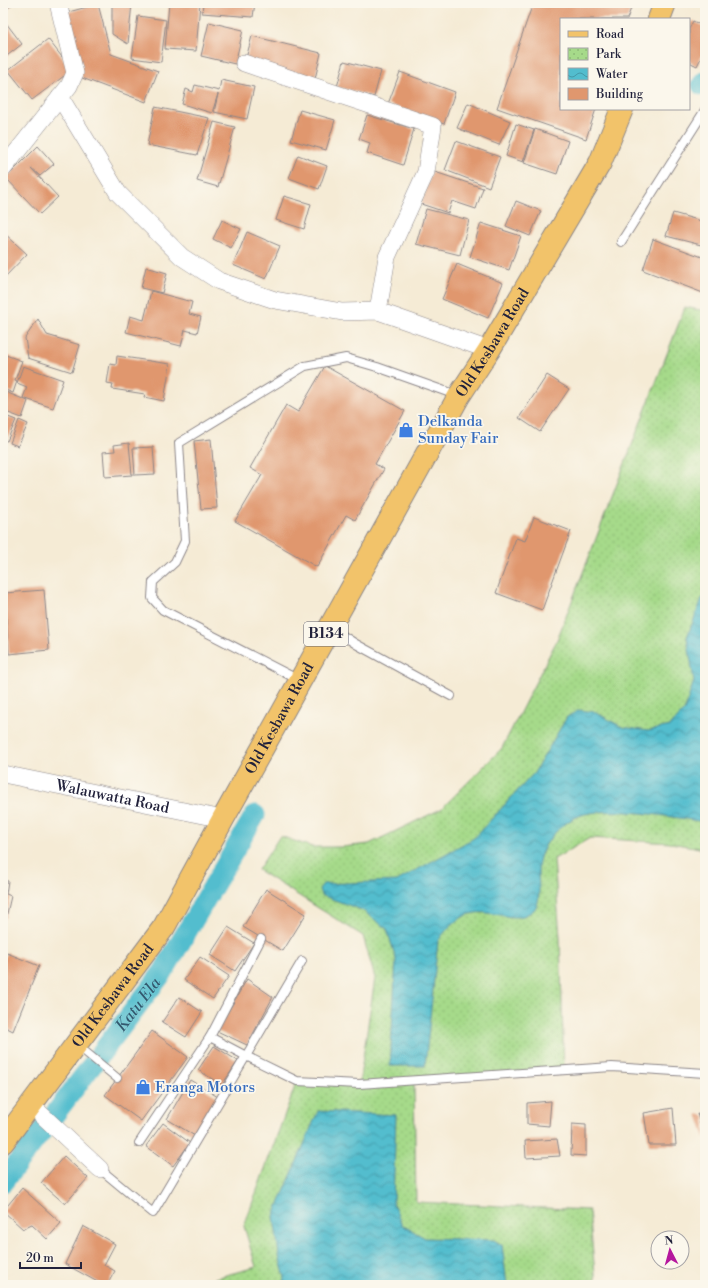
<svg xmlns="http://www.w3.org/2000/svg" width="708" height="1288" font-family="'Libre Bodoni',serif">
<defs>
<pattern id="park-dots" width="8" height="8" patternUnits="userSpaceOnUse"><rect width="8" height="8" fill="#a6da8a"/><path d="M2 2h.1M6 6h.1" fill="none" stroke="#8fbb78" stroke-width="1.8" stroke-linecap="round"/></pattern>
<pattern id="water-waves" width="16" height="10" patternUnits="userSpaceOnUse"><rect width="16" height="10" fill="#52bdce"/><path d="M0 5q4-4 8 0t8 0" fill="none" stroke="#4499a8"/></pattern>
</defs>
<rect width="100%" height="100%" fill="#fbf7ec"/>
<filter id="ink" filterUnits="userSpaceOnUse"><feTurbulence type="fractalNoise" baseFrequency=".025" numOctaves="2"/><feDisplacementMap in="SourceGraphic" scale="8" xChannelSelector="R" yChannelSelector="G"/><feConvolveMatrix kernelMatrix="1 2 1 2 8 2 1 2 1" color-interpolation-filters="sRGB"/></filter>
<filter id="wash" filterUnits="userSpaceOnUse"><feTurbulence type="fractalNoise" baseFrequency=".012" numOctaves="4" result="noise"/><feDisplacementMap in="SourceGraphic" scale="16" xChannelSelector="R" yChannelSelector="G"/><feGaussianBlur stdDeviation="0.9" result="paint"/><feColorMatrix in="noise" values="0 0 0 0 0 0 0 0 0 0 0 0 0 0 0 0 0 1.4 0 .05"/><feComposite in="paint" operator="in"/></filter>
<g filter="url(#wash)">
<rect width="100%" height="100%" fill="#f5ebd5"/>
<path fill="url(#park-dots)" stroke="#647e62" d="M685,307L705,311V849L671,843L590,838L554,859L560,937L564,1071L414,1082L416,1202L589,1210L596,1285H213L215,1278L256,1267L244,1226L297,1081L359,1084L375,978L363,936L258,870L280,836L312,847H342L369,844L441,809L502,748L557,640Z"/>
<g fill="url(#water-waves)" stroke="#3a7084">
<path d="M705,591V822C672,817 623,808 590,813C575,815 559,826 550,839C542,849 538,859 538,872C538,883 543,905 531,912C517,922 503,914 487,913C464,910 450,924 438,941L425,1066H390L396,959L387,929L362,910L321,895L319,889L323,884L397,881L474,838L534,773L567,717L579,710L595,712L622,727L648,731L670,726L684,711L694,681L687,637Z"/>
<path d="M318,1111L396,1115L393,1203L402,1225L425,1238L494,1240L502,1245L507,1285H283L285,1278L279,1256L274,1216Z"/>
</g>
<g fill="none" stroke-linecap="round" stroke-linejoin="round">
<g stroke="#52bdce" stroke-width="21">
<path d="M702,85L705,82"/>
<path id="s1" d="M3,1182L163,972L255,815"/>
</g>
</g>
<g id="blocks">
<g fill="#e0976e">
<path d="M3,3H14L3,12Z"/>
<path d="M112,3H132L128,44L112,34Z"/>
<path d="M169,3H200L196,51L165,49Z"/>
<path d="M203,3H255L253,17L202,13Z"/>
<path d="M533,3H633L627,19H561V109H596L586,139L497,108Z"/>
<path d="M98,4L111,54L158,71L146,102L82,78L65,13Z"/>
<path d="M138,16L166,20L161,62L132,58Z"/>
<path d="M3,19L22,44L3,59Z"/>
<path d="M693,21L705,27V50L697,66L689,62V29Z"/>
<path d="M209,22L243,30L235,64L201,56Z"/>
<path d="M252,36L321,53L315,79L245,62Z"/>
<path d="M48,39L72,70L32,100L8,70Z"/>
<path d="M344,61L381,71L374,97L337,87Z"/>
<path d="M400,72L455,92L444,124L388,104Z"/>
<path d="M221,80L254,87L247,119L214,112L218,94L212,113L182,104L186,89L193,92L195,85L219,91Z"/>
<path d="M468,103L510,121L499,145L457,128Z"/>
<path d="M155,107L209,118L197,155L147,145Z"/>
<path d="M300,110L335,120L326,150L291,140Z"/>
<path d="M367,115L414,129L403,165L367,153L370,143L359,139Z"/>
<path d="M214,122L235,127L218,187L197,181Z"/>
<path d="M516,124L534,130L523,162L506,156Z"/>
<path d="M535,129L568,141L557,174L524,163Z"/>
<path d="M456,141L500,157L489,187L445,170Z"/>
<path d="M38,146L54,164L40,176L30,167L58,197L40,214L6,178Z"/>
<path d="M298,155L327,166L319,189L289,178Z"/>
<path d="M432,171L483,188L476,209L452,201L448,213L421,204Z"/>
<path d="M284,196L311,204L304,229L276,220Z"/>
<path d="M516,201L541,211L530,236L506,226Z"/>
<path d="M426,209L469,220L460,255L416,244Z"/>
<path d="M673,213L705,222V246L666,236Z"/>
<path d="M222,220L241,229L231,248L213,239Z"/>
<path d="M481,223L521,236L509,270L470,257Z"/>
<path d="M3,232L27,254L3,279Z"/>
<path d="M247,232L280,246L266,279L233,265Z"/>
<path d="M653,239L705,258V287L703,293L643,270Z"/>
<path d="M457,264L503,283L488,318L442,299Z"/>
<path d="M146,267L167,273L162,293L141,288Z"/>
<path d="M151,291L192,302L189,314L201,317L197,333L185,330L181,346L126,332L130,316L144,320Z"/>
<path d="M38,319L47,335L80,345L72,372L28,358L25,338Z"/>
<path d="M3,354L22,361L15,380L17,381L13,393L3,389Z"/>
<path d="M117,356L170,364L164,401L144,397L145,394L112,389L113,384L107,383L110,364L116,365Z"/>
<path d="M23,366L63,380L53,408L23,398L27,387L17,383Z"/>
<path d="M325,366L405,411L375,464L384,469L355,520L346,515L317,567L235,521L262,475L250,468L286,405L298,412Z"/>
<path d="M547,375L569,389L540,432L519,418Z"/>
<path d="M3,391L28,401L22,418L3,411Z"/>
<path d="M3,415L16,420L7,441L3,440Z"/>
<path d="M19,420L28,424L18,446L10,443Z"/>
<path d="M211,439L217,508L201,509L194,441Z"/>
<path d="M129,443L132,475L105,477L103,452L115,451L114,445Z"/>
<path d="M153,447L155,474L135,475L133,448Z"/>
<path d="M534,517L571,531L542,610L496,593L516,538L525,541Z"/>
<path d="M44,590L49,650L9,654L4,593Z"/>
<path d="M3,880L8,881L6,894L11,896L6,918L3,917Z"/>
<path d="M266,889L306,914L283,951L243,927Z"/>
<path d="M228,927L254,943L235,971L210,955Z"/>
<path d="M7,953L39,966L13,1031L3,1026V961Z"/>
<path d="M200,957L229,976L213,999L184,980Z"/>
<path d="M247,979L273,997L247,1045L217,1031Z"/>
<path d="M179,997L202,1012L186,1037L162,1022Z"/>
<path d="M152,1031L188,1057L141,1121L105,1095Z"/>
<path d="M214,1046L238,1061L222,1085L198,1070Z"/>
<path d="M190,1080L218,1097L195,1136L167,1119Z"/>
<path d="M551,1101L549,1126L527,1124V1103Z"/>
<path d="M673,1108L676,1145H649L644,1113Z"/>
<path d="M697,1114L705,1116V1138Z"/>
<path d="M163,1123L190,1143L173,1166L146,1146Z"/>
<path d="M572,1124L586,1125V1156L571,1155Z"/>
<path d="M557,1139L560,1156L526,1158L525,1141Z"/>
<path d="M64,1156L88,1178L65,1204L41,1183Z"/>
<path d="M22,1188L61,1223L47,1239L32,1225L23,1229L3,1211Z"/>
<path d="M83,1226L115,1244L104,1265L115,1271L107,1285H103L65,1264Z"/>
</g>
</g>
</g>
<g filter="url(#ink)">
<use href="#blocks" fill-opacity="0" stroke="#8c8688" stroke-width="1"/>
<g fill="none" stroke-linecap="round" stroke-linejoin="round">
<defs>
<g id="lane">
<path d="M621,242L705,110"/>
<path d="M331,628L356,644L451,696"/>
<path d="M299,680L163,610L152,598L153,582L175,562L185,541L179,443L305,366L346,358L377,367L459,396"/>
<path d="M210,1037L261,939"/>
<path d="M77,1045L117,1078"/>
<path d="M139,1143L210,1037L246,1056L302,961"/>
<path d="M100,1169L153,1213L246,1056L297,1081L359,1084L612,1067L705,1073"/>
</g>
<g id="street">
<path d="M244,63L433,126L426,172L387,257L378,311"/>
<path d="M60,97L118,193L182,257L219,281L275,300L342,312L378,311L489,350"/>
<path d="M3,169L69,86L75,73L58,3"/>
<path id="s2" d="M3,774L223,819"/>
<path d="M31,1105L100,1169"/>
</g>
<g id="primary">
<path d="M659,19L665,3"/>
<path id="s3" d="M3,1142L164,927L223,819L459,396L489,350L600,163L622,109"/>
</g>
</defs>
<use href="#lane" stroke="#8c8688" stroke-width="10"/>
<use href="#street" stroke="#8c8688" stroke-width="18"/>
<use href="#primary" stroke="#8c8688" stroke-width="24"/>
<use href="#lane" stroke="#fff" stroke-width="8"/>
<use href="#street" stroke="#fff" stroke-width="17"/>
<use href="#primary" stroke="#f2c36a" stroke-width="22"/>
</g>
</g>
<defs>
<symbol id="shop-bare" viewBox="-9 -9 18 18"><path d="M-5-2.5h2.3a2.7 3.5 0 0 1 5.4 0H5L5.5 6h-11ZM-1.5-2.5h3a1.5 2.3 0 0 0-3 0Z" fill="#3f7fe0" stroke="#fbf7ec" stroke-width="2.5" paint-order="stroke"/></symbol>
</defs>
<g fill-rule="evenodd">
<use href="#shop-bare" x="395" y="419" width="22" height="22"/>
<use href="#shop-bare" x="132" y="1076" width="22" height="22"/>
</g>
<g text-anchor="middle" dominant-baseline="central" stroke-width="3.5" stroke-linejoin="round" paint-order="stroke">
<rect fill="#fbf7ec" stroke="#636270" stroke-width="1" x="304" y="622" width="44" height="24" rx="3"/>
<g font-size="14" font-weight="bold" fill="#22223b">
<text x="326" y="634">B134</text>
</g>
<g font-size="15" fill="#22223b" stroke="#fbf7ec">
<text stroke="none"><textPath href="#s3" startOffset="939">Old Kesbawa Road</textPath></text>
<text stroke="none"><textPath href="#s3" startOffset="507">Old Kesbawa Road</textPath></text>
<text stroke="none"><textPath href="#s2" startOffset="112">Walauwatta Road</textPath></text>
<text stroke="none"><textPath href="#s3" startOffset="183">Old Kesbawa Road</textPath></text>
</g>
<g font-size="15" fill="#366cbe" stroke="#fbf7ec" text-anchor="start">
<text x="418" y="421">Delkanda<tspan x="418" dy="17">Sunday Fair</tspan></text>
<text x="155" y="1087">Eranga Motors</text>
</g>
<g font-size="16" font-style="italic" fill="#33586e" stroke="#fbf7ec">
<text stroke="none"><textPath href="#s1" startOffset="223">Katu Ela</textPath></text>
</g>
</g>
<rect width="708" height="1288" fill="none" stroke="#fbf7ec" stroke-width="16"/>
<rect x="560" y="18" width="130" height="92" fill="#fbf7ec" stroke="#a4a2a5"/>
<rect x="568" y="31" width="20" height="6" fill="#f2c36a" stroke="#a4a2a5"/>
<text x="596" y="38" font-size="12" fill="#22223b">Road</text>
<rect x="568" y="48" width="20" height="12" fill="url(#park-dots)" stroke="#a4a2a5"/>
<text x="596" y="58" font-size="12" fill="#22223b">Park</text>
<rect x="568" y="68" width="20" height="12" fill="url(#water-waves)" stroke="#a4a2a5"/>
<text x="596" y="78" font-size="12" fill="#22223b">Water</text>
<rect x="568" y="88" width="20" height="12" fill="#e0976e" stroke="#a4a2a5"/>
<text x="596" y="98" font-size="12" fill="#22223b">Building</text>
<g transform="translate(670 1250) rotate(354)"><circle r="19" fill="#fbf7ec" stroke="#a4a2a5"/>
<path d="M0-3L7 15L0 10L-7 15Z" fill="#b5179e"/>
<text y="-6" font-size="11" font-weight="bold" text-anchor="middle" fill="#22223b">N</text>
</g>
<path d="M20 1262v6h61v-6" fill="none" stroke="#22223b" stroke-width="2"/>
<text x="26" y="1262" font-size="12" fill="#22223b" stroke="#fbf7ec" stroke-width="3" paint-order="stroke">20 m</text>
</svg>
